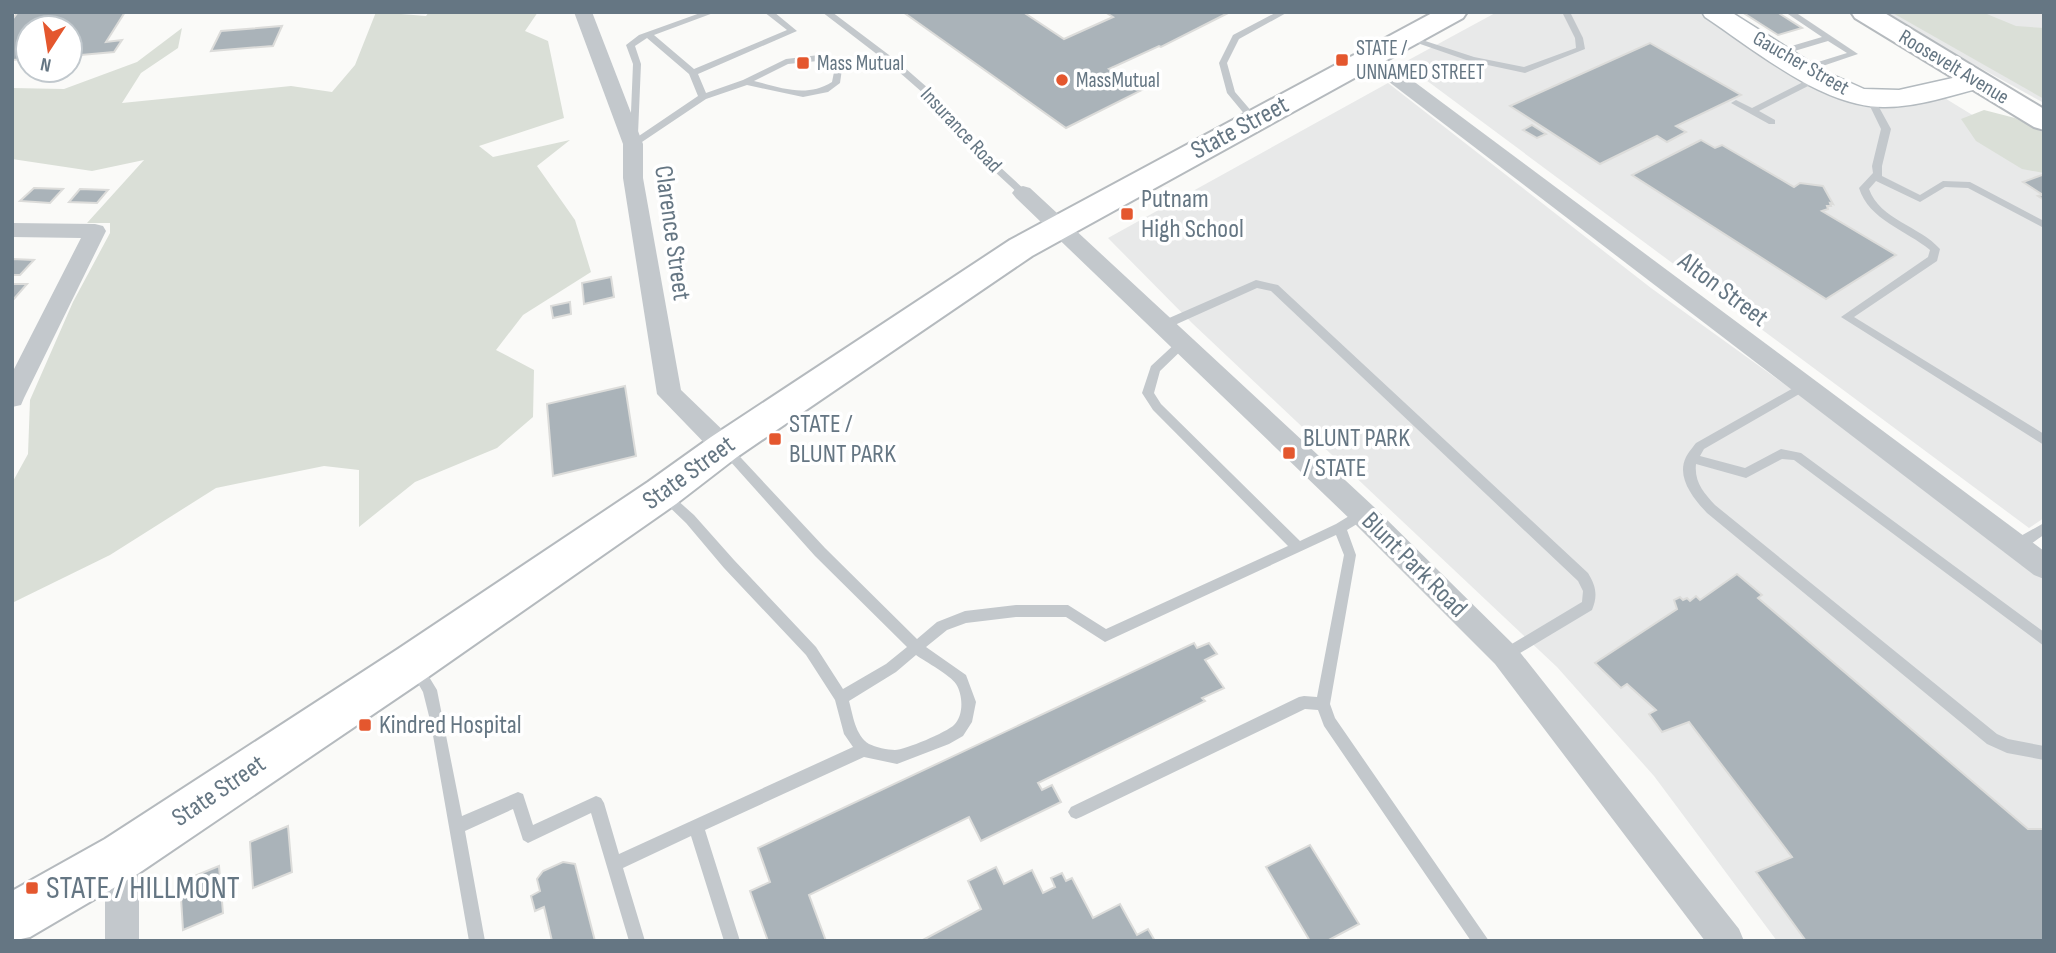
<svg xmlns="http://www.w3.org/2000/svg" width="2056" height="953" font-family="'Sofia Sans Condensed',sans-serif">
<rect width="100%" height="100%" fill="#fafaf8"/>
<g fill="#e8e9e9">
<path d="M1497,12H1698L1810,83L1897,106L1943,97L2044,159V518L2029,528L1403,63Z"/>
<path d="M1886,12H2044V103L1962,58Z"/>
<path d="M1388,83L1651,288L1876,450L2044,579V941H1777L1654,776L1557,667L1192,323L1108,238Z"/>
</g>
<g fill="#dadfd7">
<path d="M376,12L426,16L429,12H538L525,31L548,41L564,118L479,146L493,157L570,140L537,166L575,220L591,272L523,315L496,350L534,370L533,417L497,448L415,482L359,527V470L324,466L216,488L110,555L12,603V483L28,454L30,400L73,302L110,233V223H87L144,160L92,171L12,159V88L64,89L137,62L182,28L178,48L141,73L122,103L291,86L332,92L355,65Z"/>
<path d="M1891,12H1982L2016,26L2044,28V99Z"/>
<path d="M1984,110L2015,118L2044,133V173L2022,169L1976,141L1961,119Z"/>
</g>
<g fill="#aab3b9" stroke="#dcdcda" stroke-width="2">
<path d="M18,12H125L106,42L122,40L114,52L70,56V28H28V59L12,60V20Z"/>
<path d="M903,12H1023L1064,39L1113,17L1105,12H1230L1161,47L1159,46L1109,69L1142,90L1066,128Z"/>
<path d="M1742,12H1777L1802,28L1778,35Z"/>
<path d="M282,26L273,46L211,51L221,31Z"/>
<path d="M1650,43L1741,95L1676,126L1686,132L1667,142L1657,136L1600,164L1510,106Z"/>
<path d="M1532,125L1546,134L1537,138L1523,130Z"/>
<path d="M1701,140L1715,148L1722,145L1794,187L1800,183L1823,186L1833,204L1830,203L1831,206H1827L1828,209L1822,211L1896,255L1826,299L1632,175Z"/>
<path d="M2042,175L2044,176V200L2038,196L2043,195L2023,182Z"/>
<path d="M34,188L63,189L50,203L20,201Z"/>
<path d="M80,189L108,190L97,203L69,202Z"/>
<path d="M12,259L34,260L20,275H12Z"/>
<path d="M611,277L614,297L584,304L582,283Z"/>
<path d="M12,284H27L12,301Z"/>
<path d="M570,302L571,314L553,318L551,306Z"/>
<path d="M625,386L636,456L553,476L547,404Z"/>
<path d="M1737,574L1762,595L1758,598L2028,829H2044V941H1806L1756,872L1792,857L1689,722L1662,732L1649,714L1656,710L1627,684L1621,688L1595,663L1677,609L1674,600L1680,597L1683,600L1687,598L1690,601L1696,596L1700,600Z"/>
<path d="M1194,643L1197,648L1209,643L1217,654L1205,660L1224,688L1202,698L1205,701L1038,783L1042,790L1052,785L1061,802L981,841L969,817L809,895L826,941H768L750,891L770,882L758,848Z"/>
<path d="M288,826L292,872L253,888L250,842Z"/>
<path d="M1310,845L1359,924L1327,941H1310L1266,867Z"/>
<path d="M563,862L575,864L595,941H552L544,907L535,911L531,896L540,891L537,879L543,871Z"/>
<path d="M219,866L223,913L183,930L180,882Z"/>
<path d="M996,867L1004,884L1032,870L1043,893L1055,887L1051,878L1062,873L1066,881L1072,878L1093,918L1120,904L1137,935L1148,929L1155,941H921L981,909L968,881Z"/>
</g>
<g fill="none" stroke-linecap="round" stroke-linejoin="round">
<defs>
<path id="secondary" d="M1702,12H1731L1824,71L1864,89L1899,90L1975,73L1984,75L1988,81L1984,87C1952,95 1919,107 1885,107C1823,108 1755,50 1705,17Z"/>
<g id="primary">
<path d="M1434,12H1467L1463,18L1032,256L737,457L676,504L428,677L139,873L30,937L12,941V891L105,839L398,649L648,482L711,437L1010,240Z"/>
<path d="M1851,12H1883L2044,109V130L2034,127L1855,18Z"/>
</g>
</defs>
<use href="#secondary" stroke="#b3babf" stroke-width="3"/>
<use href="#primary" stroke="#b5babe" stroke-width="4"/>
<g fill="#c3c8cc" fill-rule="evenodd">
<path d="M703,12H716L654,35L694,69L787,30L764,12H774L797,31L698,74L706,93L743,80L786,59L819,55L831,59L842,69L840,83L828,92L803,97L747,85L706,99L636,146H630V142L698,96L689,74L647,38L635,46L641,64L638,134L633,137L630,136L633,64L626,45L639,35ZM818,61L825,63L834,72L832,82C806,98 782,88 754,81L788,64Z"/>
<path d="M822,12H832L897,61L929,89L974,143L1026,191V195H1020L968,147L923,93L891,65Z"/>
<path d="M1277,12H1288L1239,39L1227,63L1235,92L1259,120L1254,123L1251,122L1227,93L1219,63L1233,35Z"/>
<path d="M1562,12H1570L1583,38L1585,49L1525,73L1469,61L1403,38L1407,35L1474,57L1524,67L1576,48L1575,38Z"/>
<path d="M1785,12H1795L1858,54L1808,71H1802V67L1847,53L1828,41L1781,55H1775V51L1822,37Z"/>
<path d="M1819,74L1823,77L1822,79L1759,111L1775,120V124H1769L1731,103L1736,100L1752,108Z"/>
<path d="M1870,95L1874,98L1891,129L1882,166V176L1920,195L1943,181L1970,182L2044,221V228L1968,188L1945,187L1920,202L1876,181L1869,189C1880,220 1920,226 1940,249L1937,261L1854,317L2044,434V445L1841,317L1928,257L1930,250C1906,230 1869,220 1859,188L1873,173L1872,166L1881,129L1866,98Z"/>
<path d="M1256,280L1278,285L1588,573C1596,586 1598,596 1592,610L1510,659L1505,661L1500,659L1498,655L1500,651L1582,602L1583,591L1578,581L1271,291L1257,288L1168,328L1164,329L1159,325L1160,322Z"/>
<path d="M1182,340L1188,344L1160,371L1154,393L1161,404L1300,541L1336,524L1359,510H1367L1369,514L1367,518L1347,530L1356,555L1330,704L1335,718L1489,941H1471L1324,726L1318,710L1305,709L1081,817L1076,819L1071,817L1068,812L1071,807L1299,697L1304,696L1317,697L1344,555L1336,535L1105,642L1066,617H1016L966,623L947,630L926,647L966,675L976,702L972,722L963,736L949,744L897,764L864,757L705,830L740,941H724L691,836L623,868L645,941H629L591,813L528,843L523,840L513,809L465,831L485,941H469L431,724L423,692L408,666L410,662L415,660L420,662L437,690L462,816L518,792L523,794L533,825L596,796L601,798L604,803L619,854L853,747L844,734L835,700L806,655L724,568L686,523L659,497L657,494L659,491H667L694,515L734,560L816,647L843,689L886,664L907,647L815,556L721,451L719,448L721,445H729L825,548L917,639L937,622L965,611L1016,605H1068L1106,629L1288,546L1153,410L1142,393L1151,366L1178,341ZM916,655C926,662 950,675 956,684C963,695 964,715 954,725C947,732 905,750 895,750C888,750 875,747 869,744C855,735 853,715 849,701L896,672Z"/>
<path d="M1804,382L1810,386L1808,389L1704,449L1700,456L1745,468L1781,449L1801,453L2044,632V646L1794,460L1782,459L1746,478L1696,464C1694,482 1704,493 1715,505L1997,734L2008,739L2044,746V760L2007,753L1987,744L1707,513C1693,498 1676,477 1686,457C1688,453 1693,447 1696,443Z"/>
<path d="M2044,523V535C2034,541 2022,553 2010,550L2009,546L2010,542Z"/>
</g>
<g fill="#c3c8cc" fill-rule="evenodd">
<path d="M574,12H592L643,144V178L681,390L733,440L737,447L733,454L724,457L715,454L657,394L623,178V144Z"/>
<path d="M1370,52L1377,54L2044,551V579L2034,575L1363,62L1361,58L1363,54Z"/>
<path d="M1023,186L1030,188L1373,506L1515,646L1739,929L1744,941H1705L1495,664L1353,522L1016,198L1012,193L1016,188Z"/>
<path d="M12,223L95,224L103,226L106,231L24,398L21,405L12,407V373L81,238L12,237Z"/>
<path d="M122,839L134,844L139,856V941H105V856L110,844Z"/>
</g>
<use href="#secondary" fill="#fff" fill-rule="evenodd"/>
<use href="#primary" fill="#fff" fill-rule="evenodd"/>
</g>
<g fill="#e4572e" stroke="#fff" stroke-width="2.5">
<rect x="1335" y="53" width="14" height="14" rx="3.5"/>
<rect x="796" y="56" width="14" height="14" rx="3.5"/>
<circle cx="1062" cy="80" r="7"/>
<rect x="1120" y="207" width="14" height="14" rx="3.5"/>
<rect x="768" y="432" width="14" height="14" rx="3.5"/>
<rect x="1282" y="446" width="14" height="14" rx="3.5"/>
<rect x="358" y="718" width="14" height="14" rx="3.5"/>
<rect x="25" y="881" width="14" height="14" rx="3.5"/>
</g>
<g text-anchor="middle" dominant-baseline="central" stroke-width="7" stroke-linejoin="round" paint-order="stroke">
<g font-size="21" fill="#657683" stroke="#fff" text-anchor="start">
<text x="1356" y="48">STATE /<tspan x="1356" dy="24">UNNAMED STREET</tspan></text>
<text x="817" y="63">Mass Mutual</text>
<text x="1076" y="80">MassMutual</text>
</g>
<g font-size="21" fill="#657683" stroke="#fff">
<text transform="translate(1801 63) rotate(30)">Gaucher Street</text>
<text transform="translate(1954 67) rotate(31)">Roosevelt Avenue</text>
<text transform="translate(961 130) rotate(47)">Insurance Road</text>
</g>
<g font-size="26" fill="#657683" stroke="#fff">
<text transform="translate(1240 128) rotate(-28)">State Street</text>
<text transform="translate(672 233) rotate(82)">Clarence Street</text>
<text transform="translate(1723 290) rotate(37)">Alton Street</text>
<text transform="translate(689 473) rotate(-36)">State Street</text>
<text transform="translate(1414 565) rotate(45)">Blunt Park Road</text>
<text transform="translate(219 791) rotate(-34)">State Street</text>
</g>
<g font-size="26" fill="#657683" stroke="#fff" text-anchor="start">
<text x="1141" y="199">Putnam<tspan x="1141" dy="30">High School</tspan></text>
<text x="789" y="424">STATE /<tspan x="789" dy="30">BLUNT PARK</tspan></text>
<text x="1303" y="438">BLUNT PARK<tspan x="1303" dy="30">/ STATE</tspan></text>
<text x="379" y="725">Kindred Hospital</text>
</g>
<g font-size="32" fill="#657683" stroke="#fff" text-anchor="start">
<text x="46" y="888">STATE / HILLMONT</text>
</g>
</g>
<rect width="2056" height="953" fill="none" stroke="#657683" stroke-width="28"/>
<g transform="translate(49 49) rotate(192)"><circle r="33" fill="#ffffff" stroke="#c1c8cd" stroke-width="2"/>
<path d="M0-5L12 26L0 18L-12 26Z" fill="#e4572e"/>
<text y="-10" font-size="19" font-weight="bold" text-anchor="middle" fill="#657683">N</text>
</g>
</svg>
